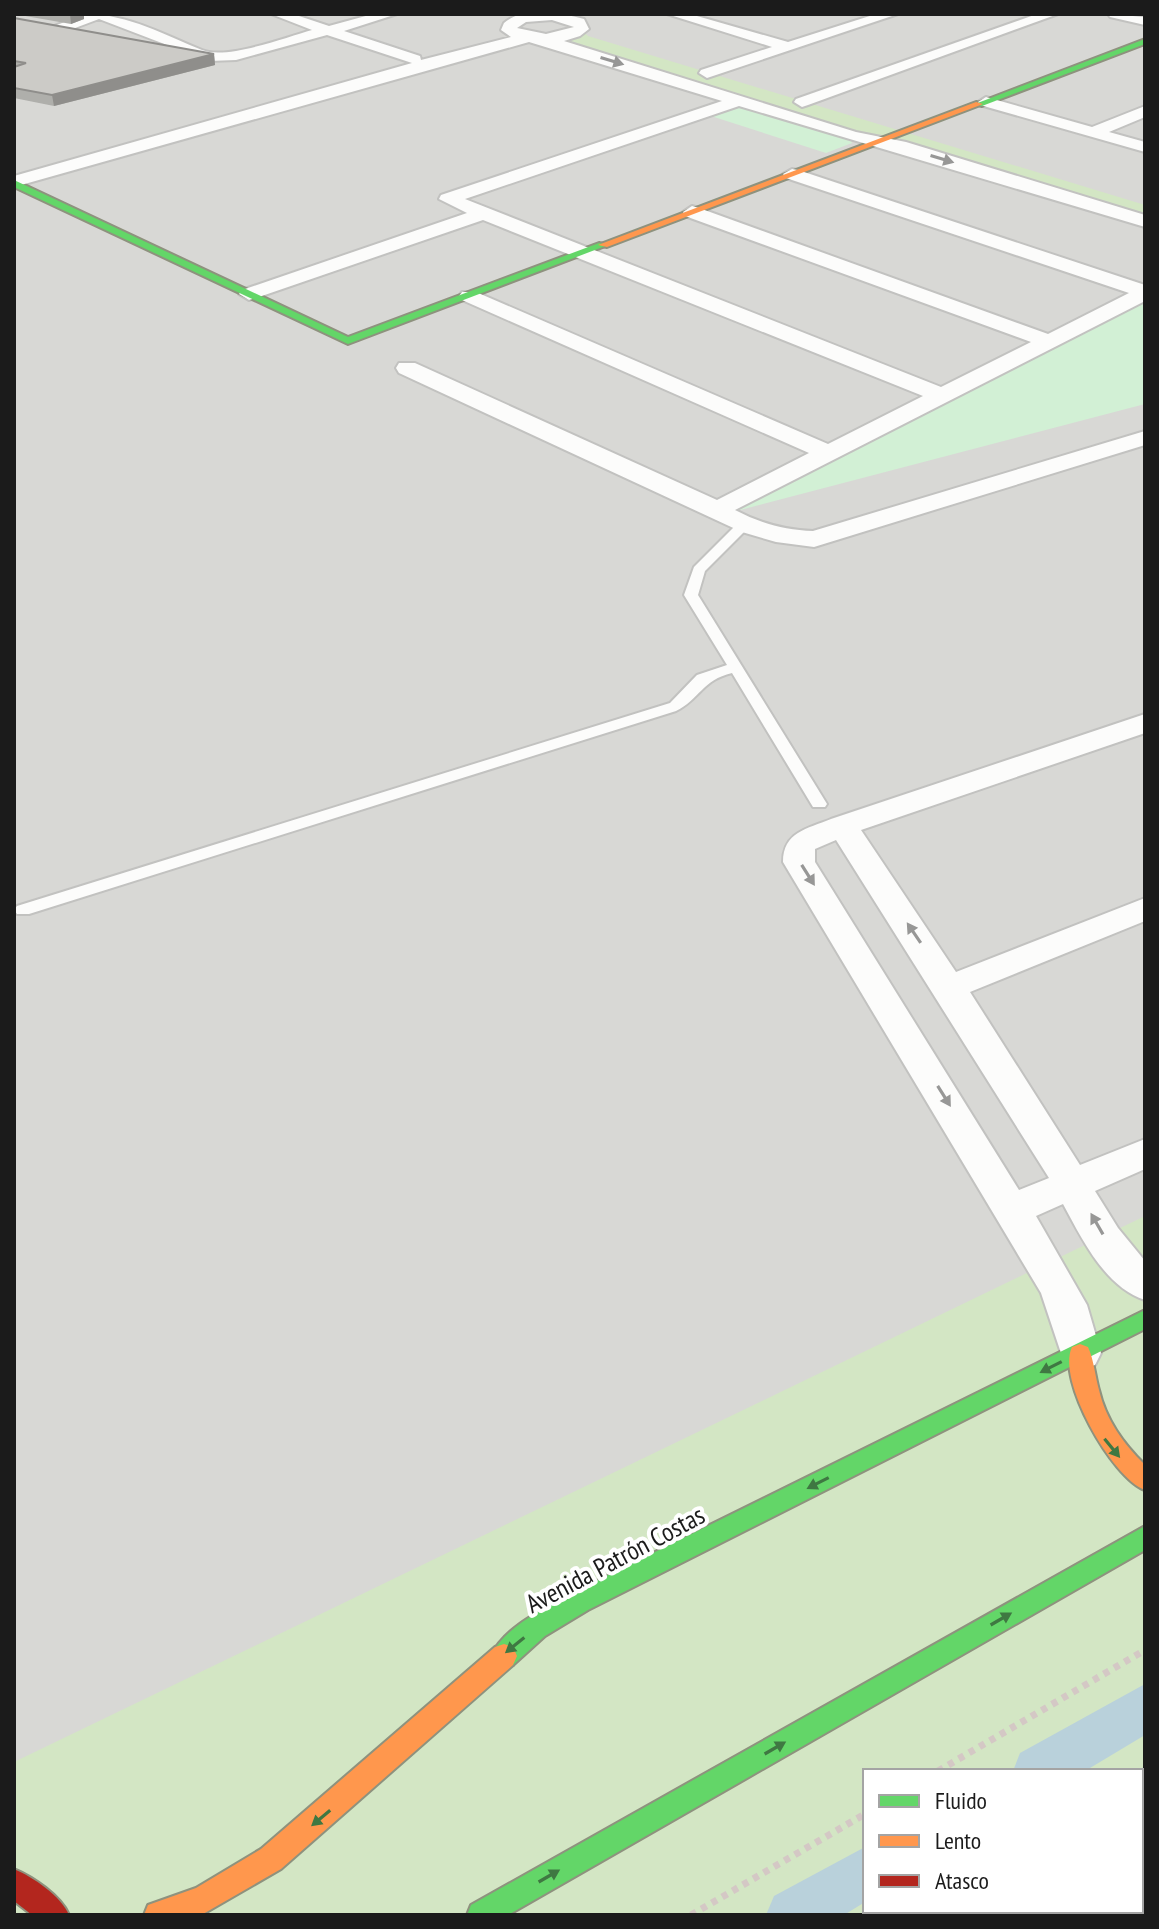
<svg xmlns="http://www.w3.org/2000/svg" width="1159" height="1929" font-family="'PT Sans Narrow',sans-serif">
<rect width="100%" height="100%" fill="#e9e9e4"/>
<path fill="#d8d8d5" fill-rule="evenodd" d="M14,14H1145V1915H14ZM865,1771H1141V1911H865Z"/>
<g fill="#d3e6c4">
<path d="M583,31L588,36L1145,205V221L538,38Z"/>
<path d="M1145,1216V1844L1141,1846V1771H865V1911H1037L1031,1915H14V1762Z"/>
</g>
<g fill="#d2f0d5">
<path d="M737,107H746L850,139L852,143L826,153L711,116Z"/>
<path d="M1145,293V404L725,514Z"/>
</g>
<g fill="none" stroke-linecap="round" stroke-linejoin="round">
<g fill="#b9d1db" fill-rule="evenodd">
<path d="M1145,1684V1735L1085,1771H1013L1020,1753Z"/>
<path d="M865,1847V1902L844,1915H766L774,1896Z"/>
</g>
<defs>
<path id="lane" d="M744,521L751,525L705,571L698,595L827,804L825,807H813L732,673C702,680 700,699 676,711L29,914H17L14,910L17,906L670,703L697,675L727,665L684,595L694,567L739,522Z"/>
<g id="street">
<path d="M86,14C128,14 167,36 202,50C227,60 287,37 312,30L271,14H293L329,26L373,14H397L344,31L420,56L421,60L511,37L501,30L504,23C523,6 561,13 584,19L589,29L580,36L564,41L856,132L906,142L1145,215V227L739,106L465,199L941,387L1031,342L685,216L683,212L692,206L699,208L1048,334L1129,293L786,178L783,174L792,169L798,170L1145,285V301L735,510C760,523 784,530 813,531L1145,431V445L814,547L776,542L742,532L399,373L396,368L399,363H415L717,500L809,453L462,300L459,296L462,292H476L828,444L923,396L483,220L256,298L249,300L239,294L242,290L467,213L439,199L441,195L722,101L529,42L14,187V176L412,63L327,35L236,60L209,61L163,52L160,49L167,45L99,19L14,51V41ZM552,20L574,27L546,34L517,28L526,22Z"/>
<path d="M667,14H690L788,42L876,14H898L707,78L699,73L701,70L772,47Z"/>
<path d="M1037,14H1058L808,105L802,107L794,102L796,99Z"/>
<path d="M1108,14L1145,17V25L1110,17Z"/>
<path d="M986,97L1092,127L1145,106V117L1109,132L1145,142V152L980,105L978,102Z"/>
<path d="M1145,714V733L861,830L956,972L1145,898V921L970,992L1080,1165L1145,1139V1169L1095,1191L1118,1228L1145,1261V1300C1105,1287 1082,1239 1063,1204L1036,1216L1087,1305L1101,1353L1095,1365L1080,1370L1065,1365L1041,1293L783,862C783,832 807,829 831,819ZM836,840L1049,1178L1019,1190L815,862V849Z"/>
<path d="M1145,1832V1885L1141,1887V1834Z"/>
<path d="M1028,1911H1086L1084,1915H1026Z"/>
</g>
<g id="fast">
<path d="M1145,39V44L982,106L975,104Z"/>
<path d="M14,180L348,337L599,243L608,245L348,344L14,187Z"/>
<path d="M1145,1310V1329L588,1610L545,1636L513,1665L504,1668L495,1665L491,1656C504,1627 544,1609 570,1594Z"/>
<path d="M1145,1526V1550L508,1915H467L471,1905Z"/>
</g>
<g id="slow">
<path d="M976,102L983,104L607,247L598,245Z"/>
<path d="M1080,1344L1088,1347C1094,1360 1095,1376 1099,1390C1106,1420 1123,1443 1145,1465V1490C1112,1478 1056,1379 1072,1347Z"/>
<path d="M504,1644L513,1647L517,1656L513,1665L281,1869L203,1914L144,1915L148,1905L196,1888L261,1849L495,1647Z"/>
</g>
<path id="jam" d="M14,1869C33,1877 61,1896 69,1915H32L14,1901Z"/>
</defs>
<use href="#lane" stroke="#c2c2c0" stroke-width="4"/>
<use href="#street" stroke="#c2c2c0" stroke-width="4"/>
<use href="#fast" stroke="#8e927e" stroke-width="4"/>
<use href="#slow" stroke="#8e927e" stroke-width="4"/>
<use href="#jam" stroke="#8e927e" stroke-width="4"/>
<g stroke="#d4c8c5" stroke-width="7" stroke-dasharray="6 6" stroke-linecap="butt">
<path d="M938,1771L1145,1650"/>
<path d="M691,1915L865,1814"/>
</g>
<use href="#lane" fill="#fcfcfb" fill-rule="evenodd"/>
<use href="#street" fill="#fcfcfb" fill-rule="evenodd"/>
<use href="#fast" fill="#63d668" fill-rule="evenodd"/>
<use href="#slow" fill="#ff974d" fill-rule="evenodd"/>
<use href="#jam" fill="#b3261e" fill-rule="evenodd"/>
</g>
<g fill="#afafab">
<path d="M14,14H84V19L71,24Z"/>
<path d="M14,18L214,54L215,65L54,106L14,98Z"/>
</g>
<g fill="#8f8e8b">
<path d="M70,14H84V19L71,24Z"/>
<path d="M214,54L215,65L54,106L52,95Z"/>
</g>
<path fill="#cccbc7" stroke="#8f8e8b" stroke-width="2" d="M14,18L214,54L52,95L14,88V67L26,63L14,61Z"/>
<defs><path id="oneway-solid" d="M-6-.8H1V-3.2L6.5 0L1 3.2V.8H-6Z" transform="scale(2)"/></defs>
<g fill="#979796">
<use href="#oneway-solid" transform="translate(612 61) rotate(17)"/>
<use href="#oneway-solid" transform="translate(942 159) rotate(17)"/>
<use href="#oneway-solid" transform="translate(808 875) rotate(58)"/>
<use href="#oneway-solid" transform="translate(914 933) rotate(-124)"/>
<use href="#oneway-solid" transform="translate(944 1096) rotate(58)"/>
<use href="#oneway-solid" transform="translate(1097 1224) rotate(-120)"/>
</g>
<g fill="#3f7842">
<use href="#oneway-solid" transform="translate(1051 1367) rotate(153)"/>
<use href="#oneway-solid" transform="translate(1112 1448) rotate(51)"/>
<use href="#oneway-solid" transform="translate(818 1483) rotate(153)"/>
<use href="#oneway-solid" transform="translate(1001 1619) rotate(-30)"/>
<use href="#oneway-solid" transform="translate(515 1645) rotate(141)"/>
<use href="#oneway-solid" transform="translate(775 1748) rotate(-30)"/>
<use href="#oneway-solid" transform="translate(321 1818) rotate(140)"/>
<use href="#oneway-solid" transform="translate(549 1876) rotate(-30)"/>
</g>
<g text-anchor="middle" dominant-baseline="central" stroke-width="8" stroke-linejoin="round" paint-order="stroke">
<g font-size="26" fill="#1b1b1b" stroke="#fff">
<text transform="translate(615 1559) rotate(-28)">Avenida Patrón Costas</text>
</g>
</g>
<rect width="1159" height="1929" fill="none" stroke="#1b1b1b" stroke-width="32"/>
<rect x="863" y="1769" width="280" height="144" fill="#ffffff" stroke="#a4a4a4" stroke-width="2"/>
<rect x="879" y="1795" width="40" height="12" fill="#63d668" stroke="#a4a4a4" stroke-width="2"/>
<text x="935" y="1809" font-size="24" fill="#1b1b1b">Fluido</text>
<rect x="879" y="1835" width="40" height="12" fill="#ff974d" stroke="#a4a4a4" stroke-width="2"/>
<text x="935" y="1849" font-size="24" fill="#1b1b1b">Lento</text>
<rect x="879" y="1875" width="40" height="12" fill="#b3261e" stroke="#a4a4a4" stroke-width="2"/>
<text x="935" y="1889" font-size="24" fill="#1b1b1b">Atasco</text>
</svg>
